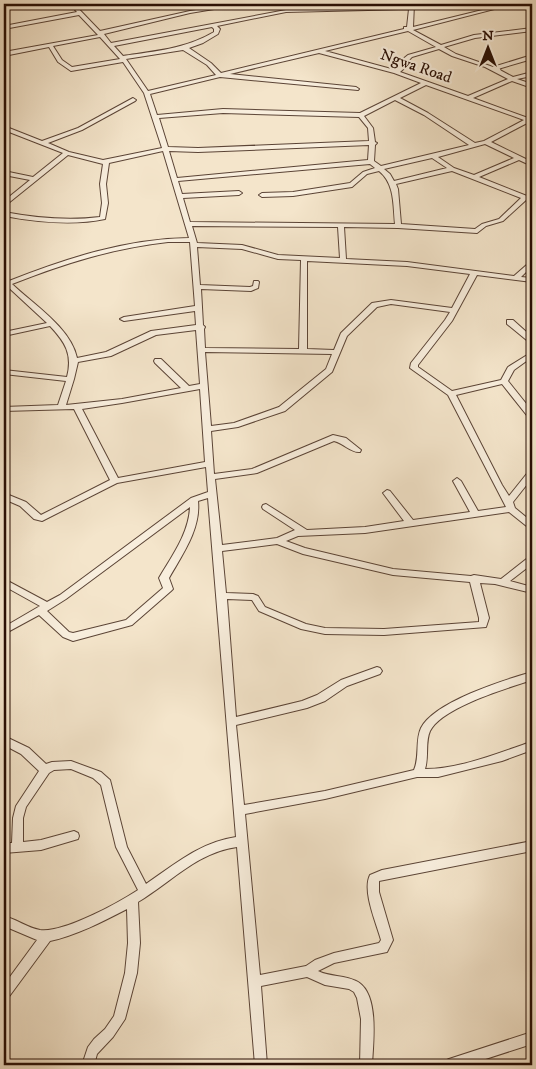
<svg xmlns="http://www.w3.org/2000/svg" width="536" height="1069" font-family="'IM FELL DW Pica',serif">
<rect width="100%" height="100%" fill="#f4e5cb"/>
<filter id="stains"><feTurbulence type="fractalNoise" baseFrequency=".004" numOctaves="4"/><feColorMatrix values="0 0 0 0 .2 0 0 0 0 .09 0 0 0 0 .02 0 0 0 .5 -.17"/></filter>
<radialGradient id="worn" r=".72"><stop offset=".6" stop-color="#630" stop-opacity="0"/><stop offset="1" stop-color="#630" stop-opacity=".3"/></radialGradient>
<g fill="none" stroke-linecap="round" stroke-linejoin="round">
<defs>
<g id="minor">
<path d="M15,4H25L4,8V6Z"/>
<path d="M70,4H74L100,31L190,11L234,4H244L190,13L104,34L111,43L286,10L409,6L410,4H414L413,27L507,4H514L413,30L441,45L474,35L532,28V31L475,38L444,47L456,54L493,67L532,55V59L498,69L513,77L532,72V76L517,79L532,84V88L512,81L473,98L528,118L532,116V123L529,122L491,142L532,162V166L519,160L479,177L532,198V202L526,200L503,221L486,226L477,233L398,228L344,227L346,259L407,262L514,276L530,262L532,261V266L521,277L532,278V282L477,275L452,321L418,365V367L452,391L501,380L508,367L532,352V357L514,370L508,381L532,411V418H529L502,384L456,395L502,485L509,496L529,471L532,470V478L513,502L515,508L532,522V529L529,528L509,512L365,533L298,536L286,541L305,548L393,569L471,576L474,575L501,579L529,557L532,556V564L510,581L532,587V593L495,584L480,583L489,618L486,627L384,635L325,634L301,629L259,611L252,600L227,599L236,717L302,701L317,695L341,680L377,667L380,668L382,671L380,674L347,686L325,701L307,708L236,725L244,805L325,791L414,770C420,756 415,741 421,728C434,702 504,680 532,672V680C508,688 442,707 430,731C425,742 429,757 425,769C459,769 496,754 528,743L532,744V750L502,761L438,777H417L325,799L245,814L260,975L306,966L315,960L334,953L379,943L381,940C376,922 362,891 370,875L382,870L532,841V851L379,881V892L393,940L387,952L334,963L318,971C330,977 344,975 356,981C380,992 373,1043 372,1065H360L361,1019L357,998L354,992L349,989L325,985L307,977L261,986L267,1065H255L237,847C198,852 171,882 138,902L140,943L137,973L125,1019L113,1037L97,1054L94,1065H82L88,1047L94,1039L105,1029L114,1016L125,973L128,943L127,909C104,921 75,936 50,941L8,998L4,1000V985L37,940L4,926V916C16,919 28,928 40,930C64,933 118,903 138,890L116,847L101,785L93,778L71,769L54,770L49,773L26,807L23,818V842L41,840L74,831L78,833L79,836L78,839L41,850L4,853V843H12L13,818L16,806L39,771L21,754L4,745V736L29,748L46,764L52,762L71,761L101,772L110,780L127,847L146,884C175,864 201,842 236,837L208,498L198,501C201,529 182,555 169,578L173,589L171,591L132,625L73,641L63,637L39,615L4,634V627L40,606L4,586V579L47,602L60,595L191,498L208,492L206,467L117,483L42,521L34,519L20,506L4,499V493L26,502L41,515L110,480L74,409L4,411V407L58,405L66,381L4,374V370L67,377C73,354 65,342 50,326L4,336V332L47,323L7,286L4,287V278L9,281C67,258 126,239 189,238L163,151L109,163L106,184L108,203L105,219C72,226 37,222 4,216V212C36,218 68,221 100,217L102,203L100,184L103,164L68,155L6,205L4,206V201L30,180L4,175V171L33,177L63,153L4,130V126L42,141L78,128L133,98L136,100L135,101L82,130L48,143L69,152L103,160L162,148L144,93L123,62L71,71L58,62L49,47L4,56V52L98,35L79,15L4,29V26L77,12ZM409,9L407,27H404V29L221,73L211,63L189,48L203,43L218,34L220,29L217,26L286,12ZM212,27L214,29V32C185,49 156,51 123,56L114,46ZM408,31L436,47L408,55L403,59V63L395,70L325,51ZM100,37L120,59L72,67L62,60L53,46ZM439,49L452,56L485,67L508,79L468,96L400,72L408,65L409,60L412,57ZM183,50L207,65L216,75L148,91L126,59ZM319,53L394,73L421,83L360,113L223,109L157,115L150,94L220,77L358,90L359,89L356,87L230,74ZM426,85L524,120L484,141L475,143L428,113L400,98ZM395,100L424,115L469,145L381,166L374,161L375,145L377,143L375,142L373,128L364,116ZM223,113L359,117L368,128L369,141L198,148L168,147L159,118ZM485,144L514,158L474,175L454,168L438,157ZM369,145L368,160L177,178L169,151L198,152ZM432,158L447,168L394,181L390,174L384,169ZM370,164L375,168L363,172L350,183L293,192L262,193L259,195L262,197L293,196L352,187L367,174L379,171C395,184 393,205 395,224L190,222L183,198L239,195L242,193L239,191L182,194L178,181ZM452,171L521,198L499,219L482,224L475,229L401,224L398,189L396,184ZM192,226L338,227L340,258L278,255L242,245L197,243ZM168,242H190L195,306L124,317L120,319L124,321L195,311L196,325L151,331L106,352L77,358C71,328 33,304 12,284C63,264 113,248 168,242ZM197,247L242,249L278,259L301,260L299,349L205,348L204,329L205,327L203,325L201,289L251,291L258,288L259,282L258,281H254L253,286L250,287L200,285ZM307,261L407,266L470,274L452,308L391,300L372,303L341,333L334,350L307,349ZM391,304L450,312L445,320L411,363L410,368L448,395L506,507L478,511L461,481L457,478L453,481L470,512L413,520L390,491L387,490L383,493L404,521L365,527L307,530L266,504L263,505L262,507L263,509L295,530L277,538L222,545L215,479L257,473L334,441C343,443 351,453 360,452L361,450L346,438L333,435L252,469L214,474L211,431L238,427L285,411L332,372L347,336L377,307ZM196,330L200,384L189,386L161,359H155L154,361L155,363L181,388L122,399L66,405L74,379L78,362L111,356L156,335ZM205,352L332,354L326,369L279,407L234,423L211,426ZM200,389L205,462L118,478L82,409L122,403ZM190,507C189,533 172,556 159,578L163,588L126,620L73,633L69,632L47,611L66,599ZM277,544L303,554L393,575L470,582L479,618V622L384,629L325,628L306,624L265,607L258,596L253,594L226,593L222,551Z"/>
<path d="M507,320H513L532,337V342H529L507,324Z"/>
<path d="M532,1032V1044L467,1065H443L445,1061L449,1059Z"/>
</g>
</defs>
<use href="#minor" stroke="#5b4436" stroke-width="2"/>
<use href="#minor" fill="#f8eedd" fill-rule="evenodd"/>
</g>
<g text-anchor="middle" dominant-baseline="central" stroke-width="4.5" stroke-linejoin="round" paint-order="stroke">
<g font-size="16" fill="#280e04" stroke="#f8eedd">
<text transform="translate(416 66) rotate(19)">Ngwa Road</text>
</g>
</g>
<rect width="536" height="1069" fill="none" stroke="#f4e5cb" stroke-width="20"/>
<rect x="5" y="5" width="526" height="1059" fill="none" stroke="#280e04" stroke-width="2.5"/>
<rect x="10" y="10" width="516" height="1049" fill="none" stroke="#280e04"/>
<g transform="translate(488 48)" stroke="#f8eedd" stroke-width="4" paint-order="stroke">
<path d="M0-4L9 19L0 12L-9 19Z" fill="#280e04"/>
<text y="-8" font-size="14" font-weight="bold" text-anchor="middle" fill="#280e04">N</text>
</g>
<rect width="100%" height="100%" filter="url(#stains)"/>
<rect width="100%" height="100%" fill="url(#worn)"/>
</svg>
